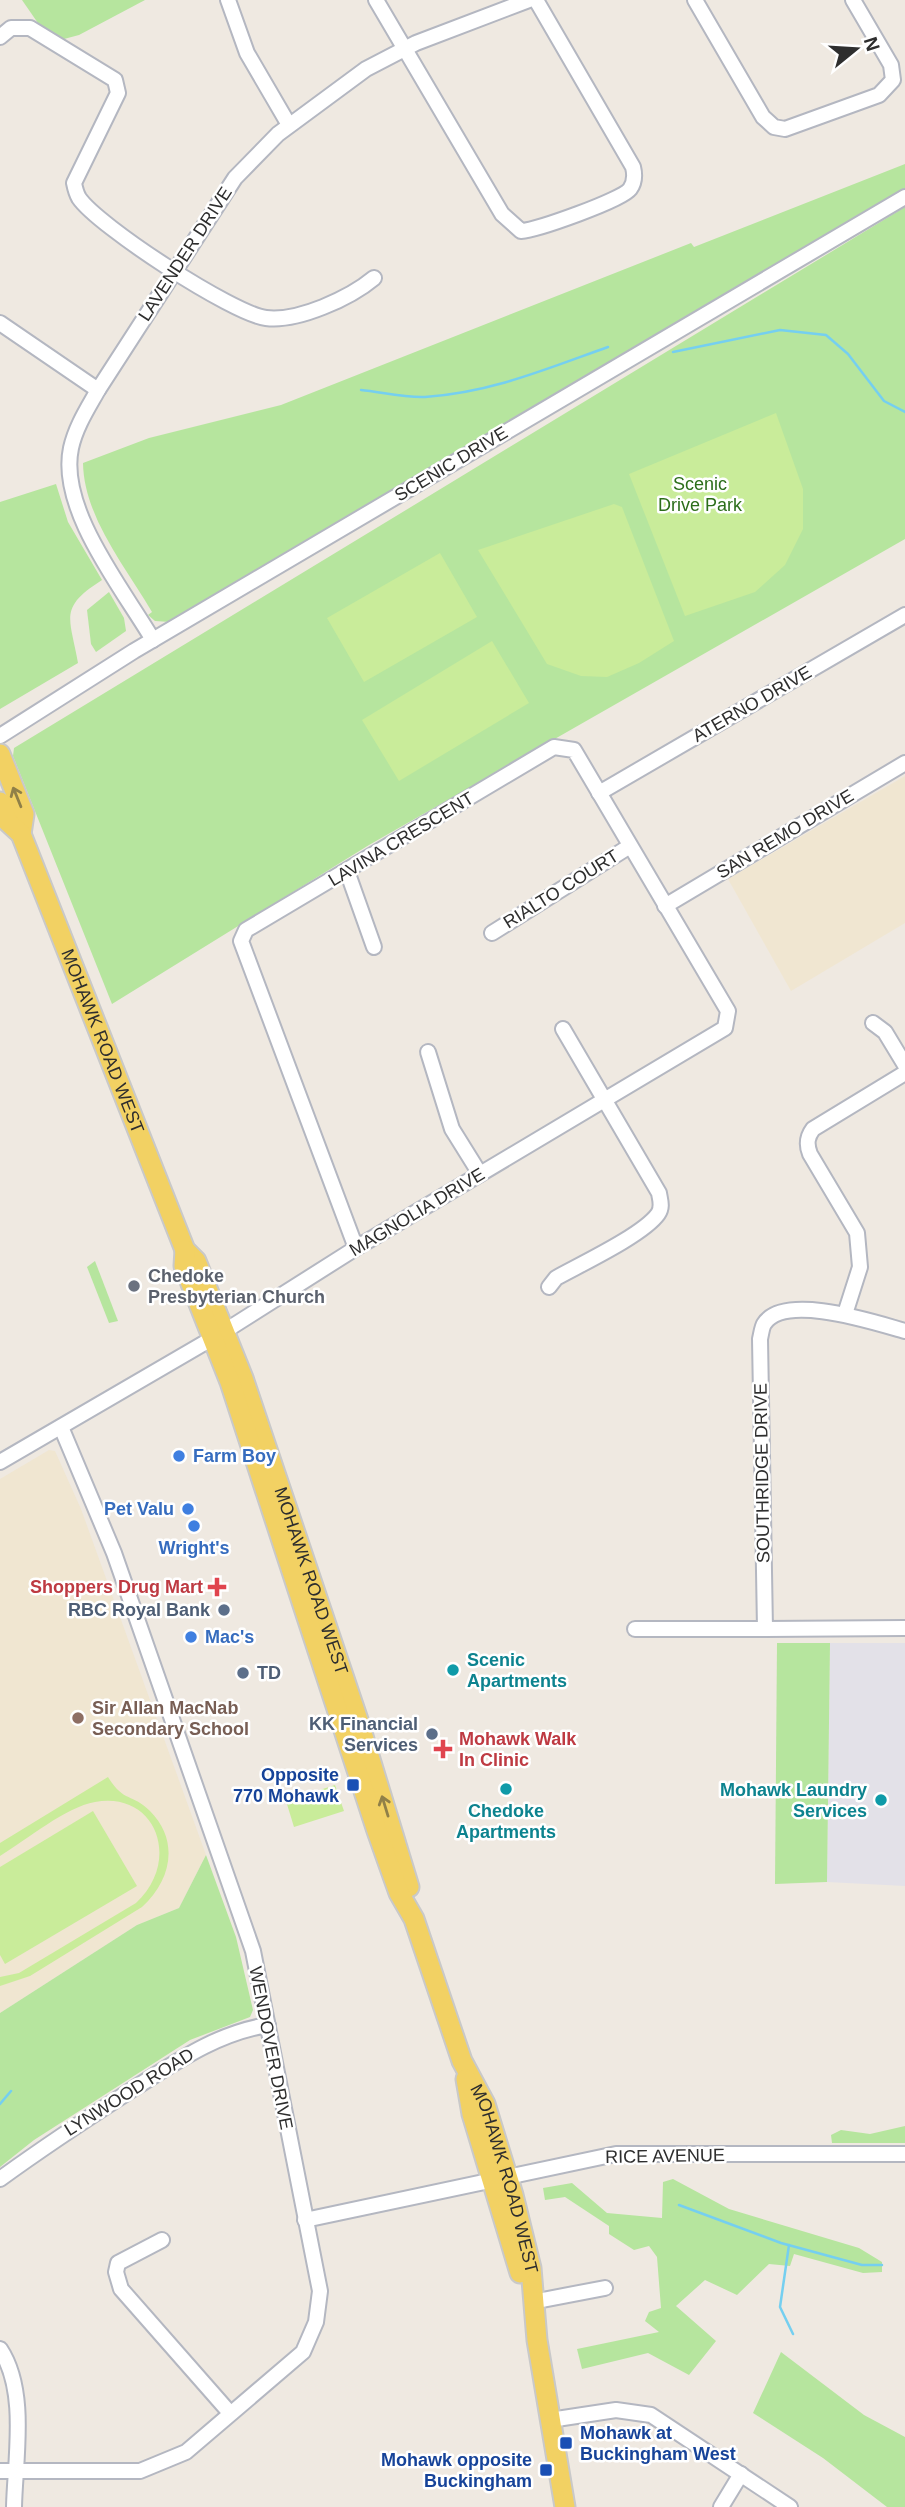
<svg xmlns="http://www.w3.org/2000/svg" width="905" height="2507" font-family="Helvetica,sans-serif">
<rect width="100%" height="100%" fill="#efe9e1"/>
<path fill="#e3e1e8" d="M830,1643H905V1886L827,1882Z"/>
<g fill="#f0e6d1">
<path d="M905,776V923L791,991L728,879Z"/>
<path d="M49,1450L55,1451L81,1509L206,1855L179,1908L137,1925L0,2013V1479Z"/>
</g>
<g fill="#b6e59e">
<path d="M22,0H145L79,35L64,39L40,26Z"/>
<path d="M905,164V188L170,622L155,621L148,615L152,612C125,566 84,517 83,463L149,438L281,405L691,243L694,247Z"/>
<path d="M905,207V539L369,845L112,1004L13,756L14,748Z"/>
<path d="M56,484L68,522L102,580C58,608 70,617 78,663L0,709V502Z"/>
<path d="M109,592L124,618L126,631L96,652L91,644L87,610Z"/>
<path d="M95,1261L118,1321L109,1323L87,1267Z"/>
<path d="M777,1643H830L827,1882L775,1884Z"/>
<path d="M206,1855L236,1937L253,2010L250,2017L190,2040L34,2140L0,2167V2013L137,1925L179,1908Z"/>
<path d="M905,2126V2143H832L831,2135L841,2130L870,2134Z"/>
<path d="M673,2179L729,2209L859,2248L882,2262V2272L863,2273L794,2254L790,2266L769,2264L737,2295L705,2280L676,2306L716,2341L689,2375L648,2353L582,2369L577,2349L659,2332L645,2321L649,2312L661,2308L657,2257L649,2246L634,2250L609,2234V2226L565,2197L545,2200L543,2188L572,2183L607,2213L662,2218L663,2182Z"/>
<path d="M781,2352L864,2415L905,2437V2507H887L823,2458L753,2413Z"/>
</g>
<g fill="#c9ec9a">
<path d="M776,413L803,489V529L785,565L755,592L685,616L629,474Z"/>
<path d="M614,504L622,507L674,641L639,663L607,677L581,676L547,664L478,550Z"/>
<path d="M440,553L477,617L364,682L327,618Z"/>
<path d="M492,641L529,703L399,781L362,720Z"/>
<path d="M108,1777C124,1803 132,1793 150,1811C180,1841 171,1881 142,1907L30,1976L0,1986V1977L19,1973L136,1903C182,1860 156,1791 95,1802C66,1807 26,1840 0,1856V1843Z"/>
<path d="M335,1785L344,1811L294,1827L286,1801Z"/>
<path d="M93,1811L137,1886L5,1964L0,1955V1867Z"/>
</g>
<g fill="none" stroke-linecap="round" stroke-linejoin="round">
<g stroke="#75cff0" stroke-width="2.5">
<path d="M673,352L780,330L826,335L848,354L884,401L905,412"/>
<path d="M361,390C381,392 405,398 425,397C493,392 546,369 608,347"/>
<path d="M0,2104L11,2091"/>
<path d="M679,2205L781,2243L862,2265H882"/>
<path d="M789,2245L780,2307L793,2334"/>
</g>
<defs>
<g id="minor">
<path d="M228,0L247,53L289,125"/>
<path d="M376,0L502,214L521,231C537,230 622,200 630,189C635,182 635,175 633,167L536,0"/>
<path d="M695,0L763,117L774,127L785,129L879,95L893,80L891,65L853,0"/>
<path d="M0,37L11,28H30L115,80L118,93L74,183C75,188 76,193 79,198C98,226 233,314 266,318C298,322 350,298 374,278"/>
<path d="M0,323L98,390"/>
<path d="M153,640C123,589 58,509 71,448C76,426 88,408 98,390L235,178L278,134L366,69L416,43L529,0"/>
<path d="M0,736L134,651L905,197"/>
<path d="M599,793L905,615"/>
<path d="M347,871L374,947"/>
<path d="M665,906L905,763"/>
<path d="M492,933L630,846"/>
<path d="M873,1023L885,1032L905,1065"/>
<path d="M428,1052L452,1129L480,1174"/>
<path d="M549,1287L556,1278C581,1264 643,1235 658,1214C663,1207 660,1200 659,1193L563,1029"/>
<path d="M845,1314L860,1267L857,1233L810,1154C806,1144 807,1137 813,1129L905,1073"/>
<path d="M905,1331C876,1323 784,1292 764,1324C762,1327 761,1335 760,1339L765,1629L905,1628"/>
<path d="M0,1462L225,1331L356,1248L725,1028L728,1011L574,750L554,747L246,930L241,941L356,1248"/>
<path d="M635,1629H765"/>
<path d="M0,2179C44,2147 88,2118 133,2089C176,2062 217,2033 268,2025"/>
<path d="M305,2220L616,2154H905"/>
<path d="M162,2240L118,2263L116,2272L121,2289L230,2413"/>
<path d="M532,2302L605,2288"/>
<path d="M0,2349C28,2391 15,2459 14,2507"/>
<path d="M550,2420L616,2410L651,2415L790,2507"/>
<path d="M0,2471H140L186,2452L303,2352L316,2322L320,2291L253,1951L114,1553L61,1427"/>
<path d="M721,2507L741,2474"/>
</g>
<g id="major">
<path d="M0,754L24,814L21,834"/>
<path id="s1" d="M0,802L8,822L21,834L185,1250L196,1261L243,1378L359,1723L409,1887"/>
<path id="s2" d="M185,1250L184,1266L230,1382L377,1831L399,1893L414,1919L462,2061L485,2104L513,2195L531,2268L537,2340L565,2507"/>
<path d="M466,2079L472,2114L520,2273"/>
</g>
</defs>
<use href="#minor" stroke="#b4b7c1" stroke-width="18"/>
<use href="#major" stroke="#c9c9c9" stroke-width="23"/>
<use href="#minor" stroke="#fff" stroke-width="14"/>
<use href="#major" stroke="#f2d163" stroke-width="19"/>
</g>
<defs><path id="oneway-shaft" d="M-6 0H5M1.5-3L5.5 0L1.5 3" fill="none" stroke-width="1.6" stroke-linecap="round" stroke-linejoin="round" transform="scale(1.75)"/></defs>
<g stroke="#908048">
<use href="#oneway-shaft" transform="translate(17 797) rotate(-112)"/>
<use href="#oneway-shaft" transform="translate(385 1806) rotate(-107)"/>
</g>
<circle fill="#6b7280" stroke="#fff" stroke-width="2.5" cx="134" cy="1286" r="7"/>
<g fill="#3f7fe0" stroke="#fff" stroke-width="2.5">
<circle cx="179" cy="1456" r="7"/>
<circle cx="188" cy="1509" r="7"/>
<circle cx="194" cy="1526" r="7"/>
<circle cx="191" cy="1637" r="7"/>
</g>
<g fill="#e0444e" stroke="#fff" stroke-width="2.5">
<path d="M213.5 1576.5h7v7h7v7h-7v7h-7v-7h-7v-7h7z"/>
<path d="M439.5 1738.5h7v7h7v7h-7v7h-7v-7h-7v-7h7z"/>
</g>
<g fill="#5c6f8a" stroke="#fff" stroke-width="2.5">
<circle cx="224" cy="1610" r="7"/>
<circle cx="243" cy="1673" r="7"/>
<circle cx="432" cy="1734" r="7"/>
</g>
<g fill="#0f9aa8" stroke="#fff" stroke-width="2.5">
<circle cx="453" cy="1670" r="7"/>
<circle cx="506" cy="1789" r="7"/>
<circle cx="881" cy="1800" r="7"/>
</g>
<circle fill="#8d6e63" stroke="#fff" stroke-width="2.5" cx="78" cy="1718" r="7"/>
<g fill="#1a4fb4" stroke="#fff" stroke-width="2.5">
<rect x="346" y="1778" width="14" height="14" rx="3.5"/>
<rect x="559" y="2436" width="14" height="14" rx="3.5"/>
<rect x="539" y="2463" width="14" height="14" rx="3.5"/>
</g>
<g text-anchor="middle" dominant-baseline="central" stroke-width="5" stroke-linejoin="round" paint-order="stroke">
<g font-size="18" fill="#2e2e2e" stroke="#fff">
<text transform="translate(185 254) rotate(-57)">LAVENDER DRIVE</text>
<text transform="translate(451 464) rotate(-31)">SCENIC DRIVE</text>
<text transform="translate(752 704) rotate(-30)">ATERNO DRIVE</text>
<text transform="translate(785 834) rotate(-31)">SAN REMO DRIVE</text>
<text transform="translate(401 839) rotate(-31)">LAVINA CRESCENT</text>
<text transform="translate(561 889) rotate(-32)">RIALTO COURT</text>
<text stroke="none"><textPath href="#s1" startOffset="262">MOHAWK ROAD WEST</textPath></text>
<text transform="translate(417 1212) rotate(-31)">MAGNOLIA DRIVE</text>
<text transform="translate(762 1473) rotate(-91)">SOUTHRIDGE DRIVE</text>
<text stroke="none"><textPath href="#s1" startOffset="842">MOHAWK ROAD WEST</textPath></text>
<text transform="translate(271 2048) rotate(79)">WENDOVER DRIVE</text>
<text transform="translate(129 2092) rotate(-32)">LYNWOOD ROAD</text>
<text transform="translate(665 2156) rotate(-1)">RICE AVENUE</text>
<text stroke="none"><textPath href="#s2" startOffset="985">MOHAWK ROAD WEST</textPath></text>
</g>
<g font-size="18" fill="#2c6e1b" stroke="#fff">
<text x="700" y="484">Scenic<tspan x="700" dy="21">Drive Park</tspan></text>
</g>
<g font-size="18" font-weight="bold" fill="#5b616d" stroke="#fff" text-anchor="start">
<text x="148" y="1276">Chedoke<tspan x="148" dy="21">Presbyterian Church</tspan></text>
</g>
<g font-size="18" font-weight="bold" fill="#366cbe" stroke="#fff" text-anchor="start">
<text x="193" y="1456">Farm Boy</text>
<text x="174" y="1509" text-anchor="end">Pet Valu</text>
<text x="194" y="1548" text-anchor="middle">Wright's</text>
<text x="205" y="1637">Mac's</text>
</g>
<g font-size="18" font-weight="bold" fill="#be3a42" stroke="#fff" text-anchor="end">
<text x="203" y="1587">Shoppers Drug Mart</text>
<text x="459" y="1739" text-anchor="start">Mohawk Walk<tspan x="459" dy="21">In Clinic</tspan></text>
</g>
<g font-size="18" font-weight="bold" fill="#4e5e75" stroke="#fff" text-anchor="end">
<text x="210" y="1610">RBC Royal Bank</text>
<text x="257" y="1673" text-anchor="start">TD</text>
<text x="418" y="1724">KK Financial<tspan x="418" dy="21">Services</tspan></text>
</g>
<g font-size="18" font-weight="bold" fill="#0d838f" stroke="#fff" text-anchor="start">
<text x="467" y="1660">Scenic<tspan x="467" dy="21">Apartments</tspan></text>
<text x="867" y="1790" text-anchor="end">Mohawk Laundry<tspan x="867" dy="21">Services</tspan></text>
<text x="506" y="1811" text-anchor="middle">Chedoke<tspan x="506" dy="21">Apartments</tspan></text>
</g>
<g font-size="18" font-weight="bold" fill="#785e54" stroke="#fff" text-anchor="start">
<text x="92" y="1708">Sir Allan MacNab<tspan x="92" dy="21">Secondary School</tspan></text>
</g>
<g font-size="18" font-weight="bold" fill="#164399" stroke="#fff" text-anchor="end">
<text x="339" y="1775">Opposite<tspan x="339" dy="21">770 Mohawk</tspan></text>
<text x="580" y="2433" text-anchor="start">Mohawk at<tspan x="580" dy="21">Buckingham West</tspan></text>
<text x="532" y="2460">Mohawk opposite<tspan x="532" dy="21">Buckingham</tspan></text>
</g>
</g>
<g transform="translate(856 49) rotate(72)" stroke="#ffffff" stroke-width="5" paint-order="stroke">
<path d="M0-5L12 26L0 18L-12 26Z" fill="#2e2e2e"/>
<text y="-10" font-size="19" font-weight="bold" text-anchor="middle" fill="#2e2e2e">N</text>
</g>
</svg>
